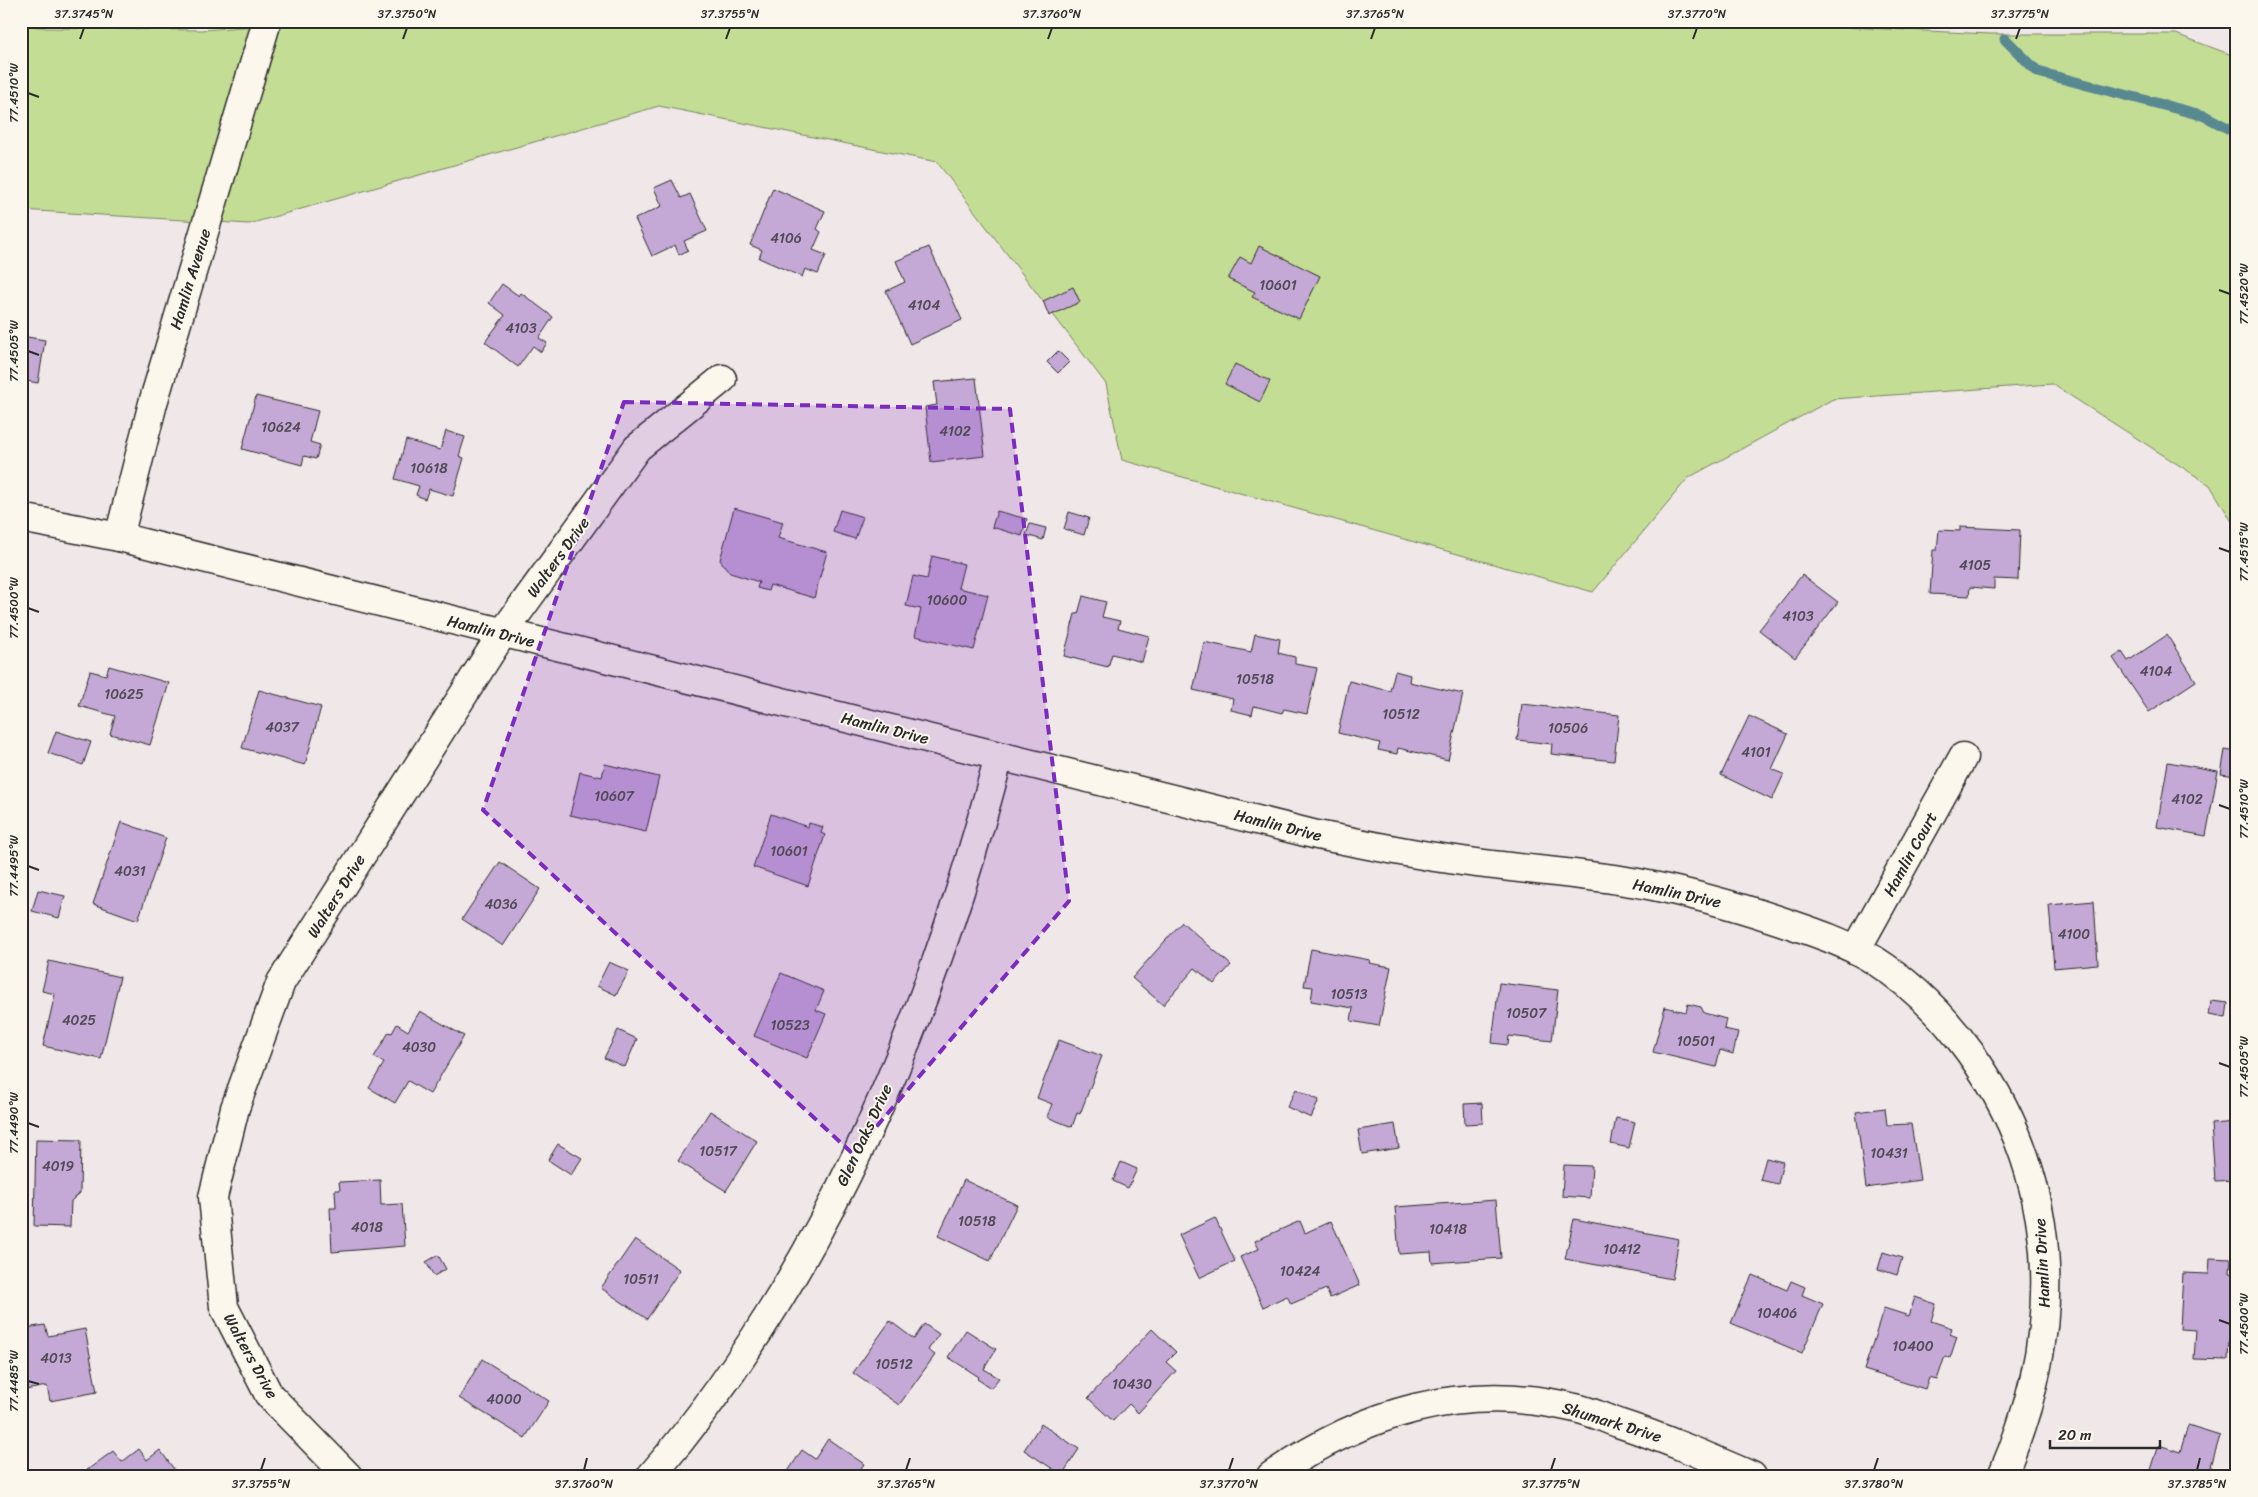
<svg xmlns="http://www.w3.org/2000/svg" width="2258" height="1497" font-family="Sriracha,sans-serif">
<rect width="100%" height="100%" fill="#f0e7e8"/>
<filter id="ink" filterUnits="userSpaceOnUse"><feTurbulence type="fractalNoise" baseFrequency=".02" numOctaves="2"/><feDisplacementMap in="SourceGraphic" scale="10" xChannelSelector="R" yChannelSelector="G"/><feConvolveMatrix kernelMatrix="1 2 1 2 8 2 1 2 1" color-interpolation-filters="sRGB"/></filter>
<g filter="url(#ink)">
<path fill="#c4dd94" stroke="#788460" d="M326,21H1716L1990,34H2176L2237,57V530L2210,485L2052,384L1833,399L1688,478L1593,592L1122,460L1106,384L937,162L659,106L249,224L21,210V25L47,28L201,30Z"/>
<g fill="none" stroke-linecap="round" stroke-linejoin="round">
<path stroke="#598991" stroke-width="11" d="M2005,39L2038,72L2205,116L2237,133"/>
</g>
<g fill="#c4a8d6" stroke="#2b2b2b">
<path d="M672,180L681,198L690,194L707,231L684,241L688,250L679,255L675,245L652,256L635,219L662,206L654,188Z"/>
<path d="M773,188L825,211L817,229L821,232L813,250L826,255L818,274L805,269L802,277L759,258L762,250L750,245Z"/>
<path d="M1259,246L1320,276L1299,319L1252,297L1255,292L1228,279L1240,257L1251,263Z"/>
<path d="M929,247L962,320L910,344L886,291L905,282L896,261Z"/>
<path d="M502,284L519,296L521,293L553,317L539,338L547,343L541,352L533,346L518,367L485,342L505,315L489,303Z"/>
<path d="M1073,287L1080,302L1049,316L1043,301Z"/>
<path d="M21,336L45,340L38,383L21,380Z"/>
<path d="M1058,351L1069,362L1058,373L1047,362Z"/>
<path d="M1235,364L1270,381L1260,402L1225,384Z"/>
<path d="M976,378L985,456L931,462L925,407L937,405L934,382Z"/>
<path d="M256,396L318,411L310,442L320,445L316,459L304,456L302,465L242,449Z"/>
<path d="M446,431L465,437L459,456L464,458L453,496L429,489L425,499L416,495L419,486L395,479L406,440L440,450Z"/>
<path d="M734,508L783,522L778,538L827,552L814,598L770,585L768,591L757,588L759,582L730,573L720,560Z"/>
<path d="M840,510L863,517L855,539L833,532Z"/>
<path d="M997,511L1027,519L1022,536L992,527Z"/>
<path d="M1069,512L1089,518L1084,535L1064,529Z"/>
<path d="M1030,524L1046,528L1043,540L1026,535Z"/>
<path d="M1960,527L2020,530L2018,580L1994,579V589L1970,587L1969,596L1930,594L1933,550H1937L1939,530L1960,531Z"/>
<path d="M932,556L964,564L958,588L988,595L974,650L915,636L921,609L906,606L913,576L927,579Z"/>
<path d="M1802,575L1838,602L1795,658L1759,630Z"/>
<path d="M1083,596L1106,602L1102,617L1120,621L1118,628L1149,636L1142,662L1112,654L1108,667L1064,656L1075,614H1078Z"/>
<path d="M1255,634L1280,639L1278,653L1295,657V664L1317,668L1307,714L1284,709L1282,713L1254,706L1252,715L1231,710L1233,699L1193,690L1204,642L1251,652Z"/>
<path d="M2167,635L2196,681L2149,712L2113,658L2122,652L2128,661Z"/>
<path d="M109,666L169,683L150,745L110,734L115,716L79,706L90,671L106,675Z"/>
<path d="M1395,671L1410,675L1409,682L1463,694L1448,760L1398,748L1397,754L1378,750L1380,743L1338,733L1349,681L1390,691Z"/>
<path d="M259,690L321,707L305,765L242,748Z"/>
<path d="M1522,704L1619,715L1614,761L1551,754L1552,744L1517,740Z"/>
<path d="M1749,716L1788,734L1772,769L1784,774L1772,800L1721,775Z"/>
<path d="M56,731L91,742L83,765L48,753Z"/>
<path d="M2225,750L2237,752V776L2221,774Z"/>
<path d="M2168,762L2218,771L2206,836L2157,827Z"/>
<path d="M605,764L659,777L646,832L570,815L580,772L602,777Z"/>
<path d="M771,814L808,827L809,823L823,827L821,833L825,835L808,886L753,867Z"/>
<path d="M121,822L166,838L138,920L93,904Z"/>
<path d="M500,862L540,889L503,946L462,919Z"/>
<path d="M38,890L65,896L59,918L32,911Z"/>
<path d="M2094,901L2098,964L2054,968L2049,905Z"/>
<path d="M1182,922L1231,965L1214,984L1195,968L1163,1005L1132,978Z"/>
<path d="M1311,949L1370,960L1369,963L1391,967L1379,1026L1351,1021L1353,1008L1311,1001L1313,987L1304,986Z"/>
<path d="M49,961L120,977L101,1059L43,1046L55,994L42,991Z"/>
<path d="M609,962L629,971L616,995L597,986Z"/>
<path d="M781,973L824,991L816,1010L826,1014L807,1058L754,1036Z"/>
<path d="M1499,983L1558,990L1552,1041L1509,1036L1508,1045L1492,1043Z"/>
<path d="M2211,1001L2228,1003L2226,1018L2209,1015Z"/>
<path d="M1688,1004L1701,1007L1704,1013L1726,1019L1724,1029L1738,1032L1733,1054L1720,1050L1716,1067L1653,1052L1665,1007L1686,1012Z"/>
<path d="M420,1011L464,1036L430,1094L408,1081L395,1103L369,1088L384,1063L374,1057L389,1032L392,1033L397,1024L408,1031Z"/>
<path d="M618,1030L637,1039L625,1067L604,1058Z"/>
<path d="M1059,1040L1102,1056L1080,1114L1077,1113L1072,1127L1047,1117L1052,1104L1037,1098Z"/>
<path d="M21,1045L27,1046L21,1069Z"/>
<path d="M1296,1089L1319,1100L1311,1118L1287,1107Z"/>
<path d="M1482,1103L1483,1123L1465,1124L1464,1104Z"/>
<path d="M1885,1108L1887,1125L1911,1124L1920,1180L1866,1188L1856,1112Z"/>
<path d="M710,1111L757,1141L726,1191L678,1161Z"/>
<path d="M1616,1118L1635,1122L1629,1148L1611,1144Z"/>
<path d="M2237,1122V1180L2215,1181L2211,1124Z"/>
<path d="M1395,1124L1399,1148L1362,1154L1358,1130Z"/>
<path d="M36,1139L81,1140L80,1193L71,1201L70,1227L34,1226Z"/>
<path d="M558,1144L582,1158L571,1175L548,1160Z"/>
<path d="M1766,1158L1783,1162L1778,1184L1760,1180Z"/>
<path d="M1121,1162L1137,1169L1128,1188L1113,1181Z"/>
<path d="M1564,1165L1592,1166L1590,1198L1562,1196Z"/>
<path d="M380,1180L381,1205L402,1204L405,1246L332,1252L330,1208H336L335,1190H340L339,1182Z"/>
<path d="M964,1180L1017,1205L990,1261L938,1236Z"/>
<path d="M1496,1200L1501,1258L1432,1263L1431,1252L1399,1254L1395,1207Z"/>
<path d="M1215,1218L1235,1261L1199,1278L1179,1235Z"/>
<path d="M1574,1219L1679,1239L1672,1279L1565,1259Z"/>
<path d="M1300,1221L1305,1233L1331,1221L1360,1285L1330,1298L1326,1289L1291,1304L1287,1296L1263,1307L1240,1257L1259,1249L1255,1241Z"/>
<path d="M635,1239L680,1270L647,1319L601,1288Z"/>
<path d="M1883,1252L1902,1258L1897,1275L1878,1269Z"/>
<path d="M438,1255L446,1269L434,1276L426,1262Z"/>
<path d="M2210,1258L2231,1259L2230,1273L2237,1274V1333L2229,1339L2228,1360L2194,1359L2196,1330L2180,1329L2183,1273L2209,1274Z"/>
<path d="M1752,1275L1787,1290L1791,1281L1805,1287L1802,1295L1823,1304L1802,1353L1731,1323Z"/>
<path d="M1915,1297L1936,1304L1931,1321L1952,1328L1950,1334L1957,1337L1950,1358L1945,1356L1937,1380L1929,1378L1925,1389L1864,1370L1884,1308L1909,1316Z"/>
<path d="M890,1321L914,1339L924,1324L939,1334L928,1350L935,1355L899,1405L853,1373Z"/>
<path d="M45,1325L48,1336L85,1329L97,1392L50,1401L47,1386L25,1390L21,1368V1348L30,1347L26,1328Z"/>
<path d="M1152,1329L1176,1352L1166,1362L1176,1371L1138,1413L1129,1404L1113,1421L1088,1398Z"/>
<path d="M966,1330L996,1349L984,1369L999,1378L991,1388L977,1379L979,1377L948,1357Z"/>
<path d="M482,1359L549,1401L525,1438L459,1398Z"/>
<path d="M1041,1424L1079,1449L1062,1475L1024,1450Z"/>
<path d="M2188,1426L2220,1436L2208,1476H2149L2159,1445L2180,1452Z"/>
<path d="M828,1439L864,1464L856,1476H785L802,1450L815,1459Z"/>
<path d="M139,1449L147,1460L160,1450L179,1476H79L113,1451L122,1462Z"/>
</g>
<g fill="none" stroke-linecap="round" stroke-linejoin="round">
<defs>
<g id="street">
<path d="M21,518L119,537L1317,835C1361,843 1405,853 1449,859C1511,869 1576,872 1638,883C1686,892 1733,905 1778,920C1811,931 1845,942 1874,960C1947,1006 2005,1090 2029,1171C2060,1275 2045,1377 2002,1476"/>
<path d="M119,537L153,403L267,21"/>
<path d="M1856,950L1963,757"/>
<path d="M348,1476L269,1395L224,1307L213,1197L235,1108L281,982L502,634L637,448L722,379"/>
<path d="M651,1476C826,1273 932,1013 999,756"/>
<path d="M1271,1476C1364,1412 1463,1381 1575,1408C1590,1411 1604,1418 1618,1423C1664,1438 1708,1457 1752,1476"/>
</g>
</defs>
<use href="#street" stroke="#2b2b2b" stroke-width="31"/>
<use href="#street" stroke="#fbf7ec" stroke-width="28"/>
</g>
</g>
<path fill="#7b2cbf" fill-opacity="0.2" stroke="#7b2cbf" stroke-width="4" stroke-dasharray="10 6" stroke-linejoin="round" d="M624,402L1010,409L1069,901L853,1154L483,810Z"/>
<path fill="none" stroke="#2b2b2b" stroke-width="2" d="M80,39L84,28M403,39L407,28M726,39L730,28M1048,39L1052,28M1371,39L1375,28M1693,39L1697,28M2016,39L2020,28M28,93L39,97M2219,290L2230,294M28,351L39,355M2219,548L2230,552M28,608L39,612M2219,805L2230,809M28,866L39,870M2219,1063L2230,1067M28,1123L39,1127M2219,1320L2230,1324M28,1381L39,1384M261,1470L265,1458M584,1470L587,1458M906,1470L910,1458M1229,1470L1233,1458M1551,1470L1555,1458M1874,1470L1878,1458M2197,1470L2200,1458"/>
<g text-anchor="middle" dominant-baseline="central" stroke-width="4" stroke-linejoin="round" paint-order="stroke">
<g font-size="14" fill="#514a56">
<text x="786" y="238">4106</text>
<text x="1278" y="285">10601</text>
<text x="924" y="305">4104</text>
<text x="521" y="328">4103</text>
<text x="281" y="427">10624</text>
<text x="955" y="431">4102</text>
<text x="429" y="468">10618</text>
<text x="1975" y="565">4105</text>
<text x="947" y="600">10600</text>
<text x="1798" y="616">4103</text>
<text x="2156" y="671">4104</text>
<text x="1255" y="679">10518</text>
<text x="124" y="694">10625</text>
<text x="1401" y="714">10512</text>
<text x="282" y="727">4037</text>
<text x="1568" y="728">10506</text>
<text x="1756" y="752">4101</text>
<text x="614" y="796">10607</text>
<text x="2187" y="799">4102</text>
<text x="789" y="851">10601</text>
<text x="130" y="871">4031</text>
<text x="501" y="904">4036</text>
<text x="2074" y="934">4100</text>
<text x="1349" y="994">10513</text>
<text x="1526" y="1013">10507</text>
<text x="79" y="1020">4025</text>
<text x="790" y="1025">10523</text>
<text x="1696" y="1041">10501</text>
<text x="419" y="1047">4030</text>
<text x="718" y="1151">10517</text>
<text x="1889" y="1153">10431</text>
<text x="58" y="1166">4019</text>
<text x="977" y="1221">10518</text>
<text x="367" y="1227">4018</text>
<text x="1448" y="1229">10418</text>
<text x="1622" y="1249">10412</text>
<text x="1300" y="1271">10424</text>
<text x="641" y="1279">10511</text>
<text x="1777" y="1313">10406</text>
<text x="1913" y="1346">10400</text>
<text x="56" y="1358">4013</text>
<text x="894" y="1364">10512</text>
<text x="1132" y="1384">10430</text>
<text x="504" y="1399">4000</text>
</g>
<g font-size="16" fill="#2b2b2b" stroke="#fbf7ec">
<text transform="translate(190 279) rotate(-73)">Hamlin Avenue</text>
<text transform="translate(558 557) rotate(-54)">Walters Drive</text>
<text transform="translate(491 631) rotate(14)">Hamlin Drive</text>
<text transform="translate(885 728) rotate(14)">Hamlin Drive</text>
<text transform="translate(1278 825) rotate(14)">Hamlin Drive</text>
<text transform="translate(1910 854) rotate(-61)">Hamlin Court</text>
<text transform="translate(1677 893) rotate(12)">Hamlin Drive</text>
<text transform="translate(336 896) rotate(-58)">Walters Drive</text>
<text transform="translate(864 1135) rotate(-65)">Glen Oaks Drive</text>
<text transform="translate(2042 1263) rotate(-93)">Hamlin Drive</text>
<text transform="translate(251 1356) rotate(61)">Walters Drive</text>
<text transform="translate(1612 1422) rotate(17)">Shumark Drive</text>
</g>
</g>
<rect width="2258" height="1497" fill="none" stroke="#fbf7ec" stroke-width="55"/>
<path d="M2050 1440v8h110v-8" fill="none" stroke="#2b2b2b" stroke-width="2.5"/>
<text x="2058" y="1440" font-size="15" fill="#2b2b2b" stroke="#fbf7ec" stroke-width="4" paint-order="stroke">20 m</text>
<rect x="28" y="28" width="2202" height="1442" fill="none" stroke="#2b2b2b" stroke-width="2"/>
<g font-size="12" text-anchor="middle" fill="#2b2b2b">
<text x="84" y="18">37.3745°N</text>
<text x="407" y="18">37.3750°N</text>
<text x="730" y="18">37.3755°N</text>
<text x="1052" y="18">37.3760°N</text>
<text x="1375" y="18">37.3765°N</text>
<text x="1697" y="18">37.3770°N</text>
<text x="2020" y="18">37.3775°N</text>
<text transform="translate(14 93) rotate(-90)" y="4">77.4510°W</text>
<text transform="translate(2244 294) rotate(-90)" y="4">77.4520°W</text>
<text transform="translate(14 351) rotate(-90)" y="4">77.4505°W</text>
<text transform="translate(2244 552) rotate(-90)" y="4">77.4515°W</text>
<text transform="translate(14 608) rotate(-90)" y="4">77.4500°W</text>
<text transform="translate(2244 809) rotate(-90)" y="4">77.4510°W</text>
<text transform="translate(14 866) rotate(-90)" y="4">77.4495°W</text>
<text transform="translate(2244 1067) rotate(-90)" y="4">77.4505°W</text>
<text transform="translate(14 1123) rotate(-90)" y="4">77.4490°W</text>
<text transform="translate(2244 1324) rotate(-90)" y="4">77.4500°W</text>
<text transform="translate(14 1381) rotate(-90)" y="4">77.4485°W</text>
<text x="261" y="1488">37.3755°N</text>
<text x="584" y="1488">37.3760°N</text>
<text x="906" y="1488">37.3765°N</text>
<text x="1229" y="1488">37.3770°N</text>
<text x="1551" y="1488">37.3775°N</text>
<text x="1874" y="1488">37.3780°N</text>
<text x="2197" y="1488">37.3785°N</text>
</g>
</svg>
